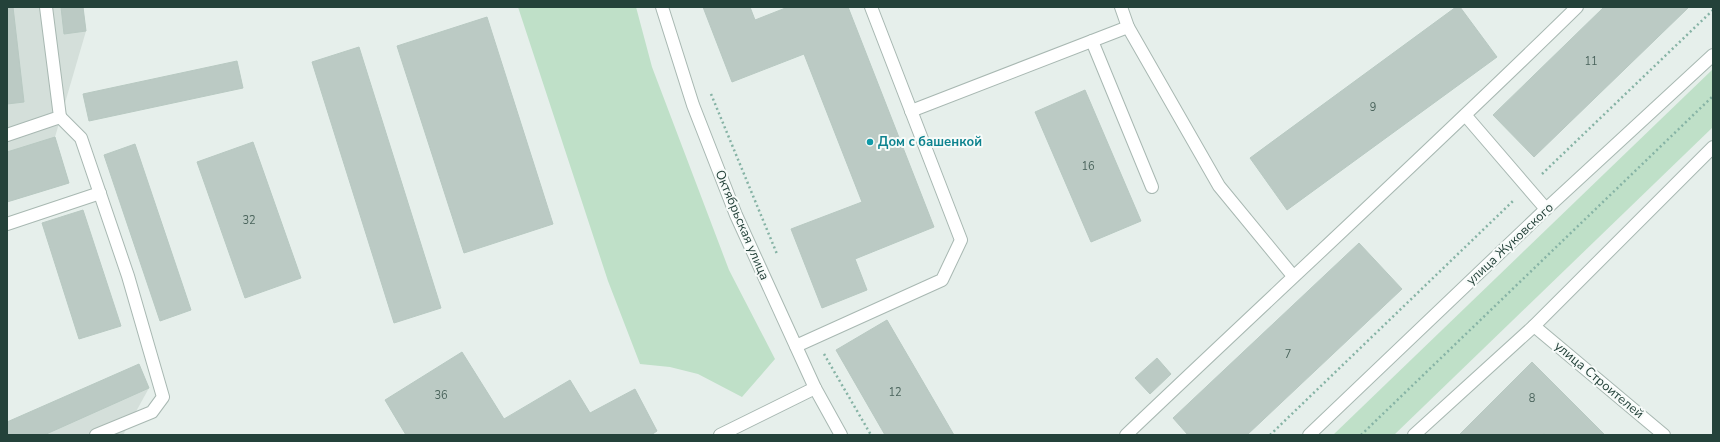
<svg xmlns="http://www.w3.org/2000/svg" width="1720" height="442" font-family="'Nunito Sans',sans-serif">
<rect width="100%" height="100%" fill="#e6efeb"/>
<g fill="#d4dfda">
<path d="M7,7H83L86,31L55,137L69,183L7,202Z"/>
<path d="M149,388L123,435H7V422Z"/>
</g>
<g fill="#bfe0c8">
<path d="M518,7H636L652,67L729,270L775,359L742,397L698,374L670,367L640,364L608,281Z"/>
<path d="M1713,69V127L1394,435H1333Z"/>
</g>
<g fill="#bbcac4" stroke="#b8c9c2">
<path d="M7,7H13L24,102L7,104Z"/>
<path d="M61,7H83L86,31L64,34Z"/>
<path d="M703,7H750L755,20L788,7H848L934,227L855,259L867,290L822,308L791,229L862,202L804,54L732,82Z"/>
<path d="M1456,7H1460L1497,57L1287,210L1250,158Z"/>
<path d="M1604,7H1689L1534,157L1493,115Z"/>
<path d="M487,17L553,224L464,253L397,46Z"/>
<path d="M359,47L441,308L394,323L312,62Z"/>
<path d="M237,61L243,88L89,121L83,94Z"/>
<path d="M1085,90L1141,221L1091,242L1035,112Z"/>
<path d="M55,137L69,183L7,202V152Z"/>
<path d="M253,142L301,278L245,298L197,162Z"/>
<path d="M135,144L191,310L160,321L104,155Z"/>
<path d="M83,210L121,326L79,339L42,223Z"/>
<path d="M1359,243L1402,289L1247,435H1188L1173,418Z"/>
<path d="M887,320L954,435H885L836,350Z"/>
<path d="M462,352L504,419L570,380L590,413L635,389L657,431L651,435H406L385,400Z"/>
<path d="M1157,358L1171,374L1150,394L1135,378Z"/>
<path d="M1532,362L1605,435H1546L1544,433L1542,435H1459Z"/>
<path d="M139,364L149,388L44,435H7V422Z"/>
</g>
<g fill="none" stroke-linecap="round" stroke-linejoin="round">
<defs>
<g id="lane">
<path d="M1121,7L1128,27L1219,186L1293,276"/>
<path d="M1092,41L1152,187"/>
<path d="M911,111L1128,27"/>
<path d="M1466,116L1546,209"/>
<path d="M60,117L81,138L128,276L163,397L152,412L96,435"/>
<path d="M7,135L60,117L46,7"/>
<path d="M7,224L100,193"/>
<path d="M796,346L942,280L961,240L871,7"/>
<path d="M720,435L815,388"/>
<path d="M1126,435C1276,292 1429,152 1577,7"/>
</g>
<g id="street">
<path d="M662,7L693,105L736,215L815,388L841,435"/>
<path d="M1534,326L1664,435"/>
<path d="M1309,435L1546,209L1713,55"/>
<path d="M1414,435L1534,326L1713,147"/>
</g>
</defs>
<use href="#lane" stroke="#a8b8b2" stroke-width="14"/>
<use href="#street" stroke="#a8b8b2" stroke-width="14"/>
<g stroke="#86b3a5" stroke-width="2.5" stroke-dasharray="2 3" stroke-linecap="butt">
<path d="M711,94L777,254"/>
<path d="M1542,174L1713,10"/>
<path d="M824,354L871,435"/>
<path d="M1270,435L1513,201"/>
<path d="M1361,435L1713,96"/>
</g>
<use href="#lane" stroke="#fff" stroke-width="12"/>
<use href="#street" stroke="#fff" stroke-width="12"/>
</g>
<circle fill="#0f9aa8" stroke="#f7fbf9" stroke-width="1.5" cx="870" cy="142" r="4"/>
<g text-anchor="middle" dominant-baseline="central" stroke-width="4" stroke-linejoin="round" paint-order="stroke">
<g font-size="11" fill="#4a645c">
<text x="1591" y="61">11</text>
<text x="1373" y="107">9</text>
<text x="1088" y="166">16</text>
<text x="249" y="220">32</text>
<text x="1288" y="354">7</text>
<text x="895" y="392">12</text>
<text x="441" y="395">36</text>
<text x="1532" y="398">8</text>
</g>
<g font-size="13" font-weight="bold" fill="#0d838f" stroke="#f7fbf9" text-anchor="start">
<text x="878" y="142">Дом с башенкой</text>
</g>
<g font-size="13" fill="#24423a" stroke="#f7fbf9">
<text transform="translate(742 225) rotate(67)">Октябрьская улица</text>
<text transform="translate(1510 244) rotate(-43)">улица Жуковского</text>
<text transform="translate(1599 380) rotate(40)">улица Строителей</text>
</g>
</g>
<rect width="1720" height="442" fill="none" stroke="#24423a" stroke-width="16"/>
</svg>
